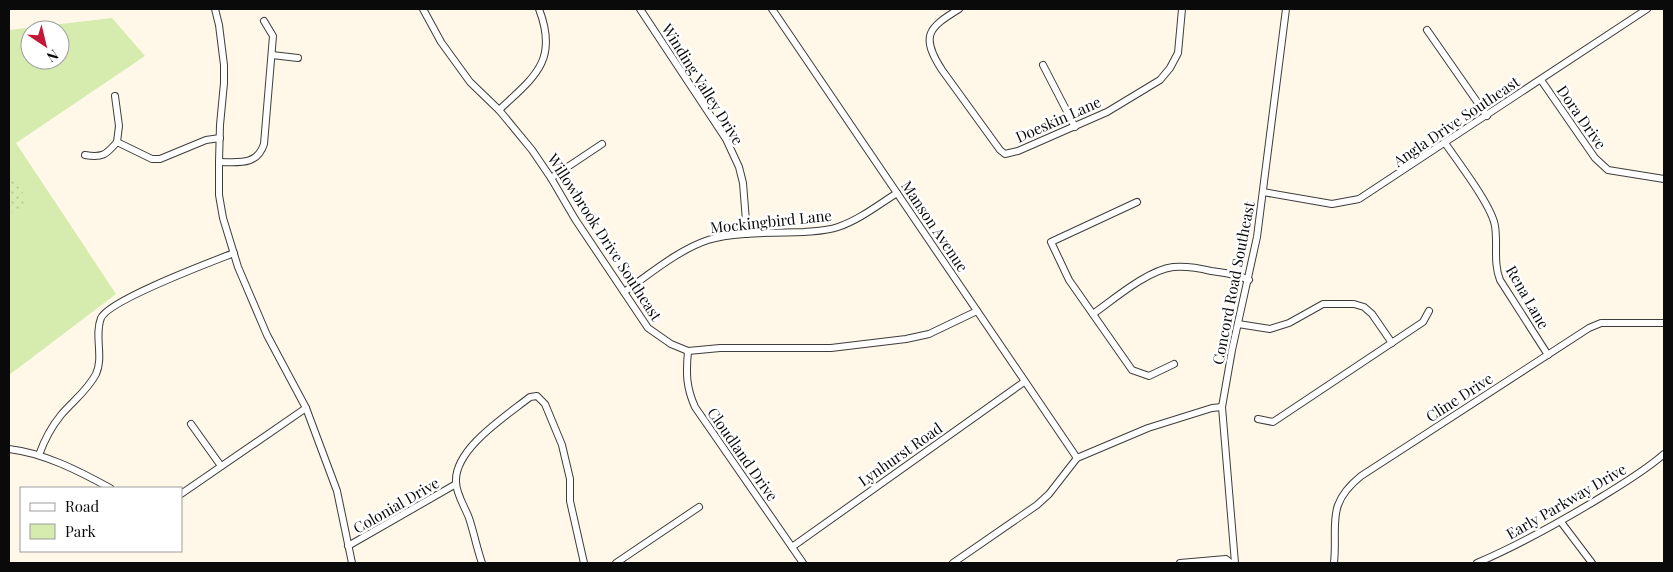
<svg xmlns="http://www.w3.org/2000/svg" width="1673" height="572" font-family="'Playfair Display',serif">
<defs>
<pattern id="garden-dots" width="8" height="8" patternUnits="userSpaceOnUse" patternTransform="scale(1.25)"><rect width="8" height="8" fill="#d6ecae"/><path d="M2 2h.1M6 6h.1" fill="none" stroke="#b6c994" stroke-width="1.8" stroke-linecap="round"/></pattern>
</defs>
<rect width="100%" height="100%" fill="#fff7e7"/>
<path fill="#d6ecae" fill-rule="evenodd" d="M112,18L145,56L16,143L116,294L9,375V30ZM30,30H60V60H30Z"/>
<path fill="url(#garden-dots)" d="M9,169L27,200L23,208L9,213Z"/>
<g fill="none" stroke-linecap="round" stroke-linejoin="round">
<defs>
<g id="minor">
<path d="M215,9L219,25L224,65V83L220,125L219,162V195L223,218L238,267L267,335L306,408L337,491L352,563"/>
<path d="M423,9L441,42L470,82L499,110L532,150L551,178L575,219L648,328L671,344L688,351L720,348H831L906,339L929,334L977,311"/>
<path d="M640,9L726,139L739,167L743,183L747,234"/>
<path d="M772,9L1077,458"/>
<path d="M959,9C928,28 920,36 942,70L1000,150L1005,154L1018,151L1107,112L1160,80L1170,68L1178,53L1182,9"/>
<path d="M1427,30L1487,116"/>
<path d="M272,55L298,58"/>
<path d="M1043,65L1075,127"/>
<path d="M1541,80L1595,158L1608,170L1664,179"/>
<path d="M115,96L119,126L117,142L152,159H160L206,140L220,138"/>
<path d="M499,110C534,77 559,61 539,9"/>
<path d="M1445,143C1458,162 1492,206 1495,226C1498,245 1493,262 1500,280L1548,355"/>
<path d="M85,155C102,158 106,155 117,142"/>
<path d="M219,162C238,162 257,166 264,144L273,36L264,21"/>
<path d="M551,178L602,144"/>
<path d="M1263,192L1332,204L1359,199L1647,9"/>
<path d="M1137,202L1051,242L1069,280L1132,370L1149,376L1174,364"/>
<path d="M624,292C650,274 678,250 708,240C733,232 776,233 804,232C815,231 827,231 838,227C859,220 878,205 897,193"/>
<path d="M1093,314C1114,299 1148,270 1173,267C1185,266 1199,268 1211,271C1225,273 1237,274 1249,280"/>
<path d="M1238,324L1270,329L1289,323L1323,304H1354L1364,307L1372,314L1392,343"/>
<path d="M688,351C686,373 686,387 695,407L803,563"/>
<path d="M1258,419L1273,422L1423,322L1429,311"/>
<path d="M191,424L221,466"/>
<path d="M9,449C44,453 79,471 110,488"/>
<path d="M39,455C44,441 52,426 61,415C73,401 87,391 96,374C104,357 94,336 101,318C109,300 211,262 234,253"/>
<path d="M181,494L306,408"/>
<path d="M1561,522L1592,563"/>
<path d="M348,546L456,484"/>
<path d="M792,547L1024,382"/>
<path d="M482,563C477,549 474,533 469,518C465,507 456,494 456,482C454,449 506,416 530,397L537,396L545,404L562,445L570,479V501L584,563"/>
<path d="M616,563L699,507"/>
<path d="M953,563L1037,505L1049,494L1077,458L1148,428L1212,408L1222,407"/>
<path d="M1180,563L1226,559L1231,563"/>
<path d="M1235,563L1222,407L1232,350L1257,237L1286,9"/>
<path d="M1334,563C1338,524 1325,505 1361,476L1589,328L1601,323H1664"/>
<path d="M1477,563C1521,544 1562,521 1603,496C1624,483 1646,470 1664,454"/>
</g>
</defs>
<use href="#minor" stroke="#3d3d3d" stroke-width="8"/>
<use href="#minor" stroke="#fff" stroke-width="6"/>
</g>
<g text-anchor="middle" dominant-baseline="central" stroke-width="5" stroke-linejoin="round" paint-order="stroke">
<g font-size="15" fill="#0a0a0a" stroke="#fff">
<text transform="translate(703 84) rotate(58)">Winding Valley Drive</text>
<text transform="translate(1582 117) rotate(55)">Dora Drive</text>
<text transform="translate(1058 119) rotate(-24)">Doeskin Lane</text>
<text transform="translate(1456 121) rotate(-34)">Angla Drive Southeast</text>
<text transform="translate(771 221) rotate(-6)">Mockingbird Lane</text>
<text transform="translate(935 226) rotate(56)">Manson Avenue</text>
<text transform="translate(605 237) rotate(57)">Willowbrook Drive Southeast</text>
<text transform="translate(1233 283) rotate(-79)">Concord Road Southeast</text>
<text transform="translate(1528 297) rotate(60)">Rena Lane</text>
<text transform="translate(1459 397) rotate(-33)">Cline Drive</text>
<text transform="translate(743 454) rotate(55)">Cloudland Drive</text>
<text transform="translate(900 454) rotate(-35)">Lynhurst Road</text>
<text transform="translate(1566 501) rotate(-30)">Early Parkway Drive</text>
<text transform="translate(396 505) rotate(-30)">Colonial Drive</text>
</g>
</g>
<rect width="1673" height="572" fill="none" stroke="#0a0a0a" stroke-width="20"/>
<rect x="20" y="487" width="162" height="65" fill="#ffffff" stroke="#9d9d9d"/>
<rect x="30" y="503" width="25" height="8" fill="#ffffff" stroke="#9d9d9d"/>
<text x="65" y="512" font-size="15" fill="#0a0a0a">Road</text>
<rect x="30" y="524" width="25" height="15" fill="#d6ecae" stroke="#9d9d9d"/>
<text x="65" y="537" font-size="15" fill="#0a0a0a">Park</text>
<g transform="translate(45 45) rotate(145)"><circle r="24" fill="#ffffff" stroke="#9d9d9d"/>
<path d="M0-4L9 19L0 12L-9 19Z" fill="#c41836"/>
<text y="-8" font-size="14" font-weight="bold" text-anchor="middle" fill="#0a0a0a">N</text>
</g>
</svg>
